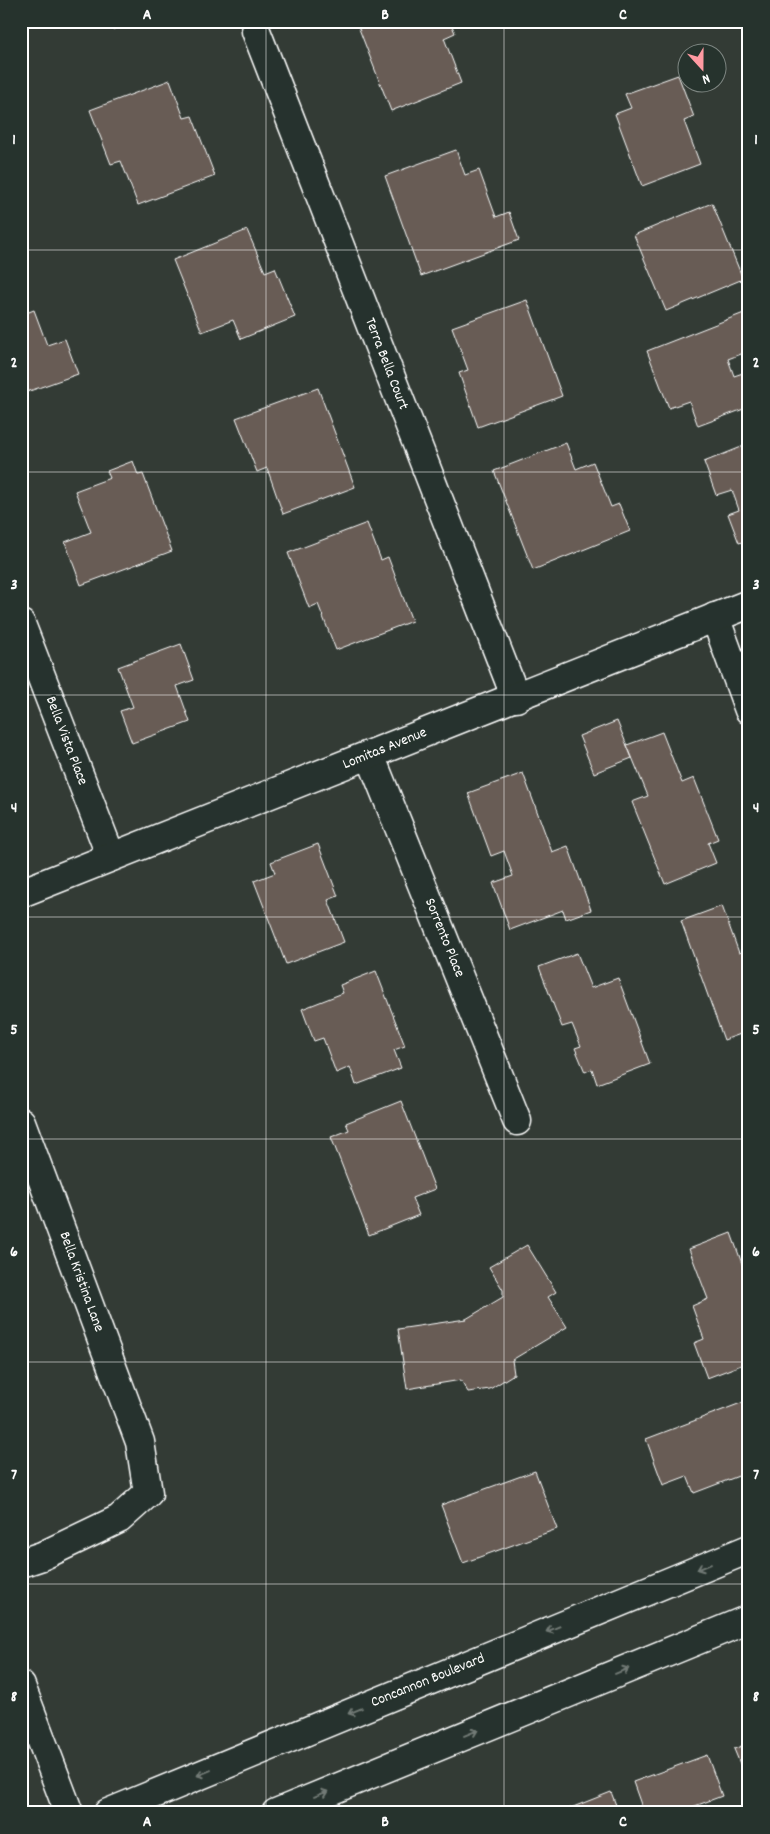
<svg xmlns="http://www.w3.org/2000/svg" width="770" height="1834" font-family="Dekko,sans-serif">
<rect width="100%" height="100%" fill="#333b35"/>
<filter id="ink" filterUnits="userSpaceOnUse"><feTurbulence type="fractalNoise" baseFrequency=".02" numOctaves="2"/><feDisplacementMap in="SourceGraphic" scale="10" xChannelSelector="R" yChannelSelector="G"/><feConvolveMatrix kernelMatrix="1 2 1 2 8 2 1 2 1" color-interpolation-filters="sRGB"/></filter>
<g filter="url(#ink)">
<g fill="#675c54" stroke="#fff">
<path d="M105,21H123L113,30Z"/>
<path d="M356,21H450L455,33L444,38L461,83L391,111Z"/>
<path d="M678,75L694,117L684,121L700,164L642,186L615,114L631,108L625,94Z"/>
<path d="M170,80L184,118L192,116L215,176L138,205L121,161L111,164L90,110Z"/>
<path d="M456,150L465,175L479,170L496,217L509,212L519,240L421,276L385,176Z"/>
<path d="M712,203L743,279L666,311L634,235Z"/>
<path d="M247,230L265,272L275,268L295,317L241,339L233,320L202,332L173,260Z"/>
<path d="M527,300L562,396L478,427L459,373L468,370L452,327Z"/>
<path d="M34,310L47,345L65,339L78,374L21,394V315Z"/>
<path d="M749,311V351L728,359L734,376L746,372L749,379V407L698,426L689,401L669,408L647,351Z"/>
<path d="M318,388L355,487L283,514L267,468L257,472L236,418Z"/>
<path d="M566,443L576,469L593,462L611,507L619,504L630,531L533,570L494,471Z"/>
<path d="M749,444V540L739,543L728,514L739,510L732,490L716,495L704,462Z"/>
<path d="M133,461L138,475L143,474L172,551L81,585L65,542L91,532L75,491L110,478L107,471Z"/>
<path d="M367,523L381,560L388,557L412,621L336,650L318,604L309,608L288,553Z"/>
<path d="M181,644L194,680L177,686L190,722L132,743L120,711L133,707L118,667Z"/>
<path d="M617,721L632,758L594,773L579,736Z"/>
<path d="M662,732L682,783L694,778L718,839L708,843L716,863L665,884L632,802L648,796L627,745Z"/>
<path d="M523,773L552,852L568,846L591,910L566,919L563,910L510,930L493,883L513,876L504,851L491,856L468,793Z"/>
<path d="M318,844L338,896L328,900L344,942L286,964L254,881L275,873L271,862Z"/>
<path d="M722,906L739,953L749,949V1031L724,1040L681,921Z"/>
<path d="M577,953L591,988L618,978L650,1064L597,1084L592,1069L585,1072L575,1048L581,1046L572,1024L562,1027L539,967Z"/>
<path d="M376,971L405,1046L394,1050L401,1068L356,1085L350,1067L336,1073L323,1038L314,1041L302,1009L343,993L340,985Z"/>
<path d="M401,1101L435,1189L412,1198L419,1215L369,1235L331,1137L349,1130L346,1123Z"/>
<path d="M731,1233L749,1283V1362L707,1378L694,1343L704,1339L692,1306L708,1299L689,1249Z"/>
<path d="M527,1245L556,1292L548,1297L567,1327L512,1360L514,1374L490,1389L468,1392L461,1380L407,1389L398,1329L466,1319L503,1297V1290L489,1267Z"/>
<path d="M749,1400V1472L694,1493L687,1476L663,1485L646,1439Z"/>
<path d="M535,1471L557,1529L463,1563L441,1505Z"/>
<path d="M749,1743V1783H748L734,1749Z"/>
<path d="M707,1755L722,1796L676,1813H644L633,1782Z"/>
<path d="M611,1792L619,1813H558Z"/>
</g>
<g fill="none" stroke-linecap="round" stroke-linejoin="round">
<defs>
<g id="street">
<path d="M256,31L516,698"/>
<path d="M715,617L749,710"/>
<path d="M21,624L111,857"/>
<path d="M370,755L517,1121"/>
<path d="M21,1122L140,1442L148,1493L119,1519L42,1556L21,1563"/>
<path d="M21,1686L69,1813"/>
</g>
<g id="secondary">
<path d="M21,893L749,604"/>
<path d="M108,1813L749,1549"/>
<path d="M276,1813L749,1619"/>
</g>
</defs>
<use href="#street" stroke="#fff" stroke-width="31"/>
<use href="#secondary" stroke="#fff" stroke-width="31"/>
<use href="#street" stroke="#26332d" stroke-width="28"/>
<use href="#secondary" stroke="#26332d" stroke-width="28"/>
</g>
<defs><path id="oneway-shaft" d="M-6 0H5M1.5-3L5.5 0L1.5 3" fill="none" stroke-width="1.6" stroke-linecap="round" stroke-linejoin="round" transform="scale(1.25)"/></defs>
<g stroke="#727a76">
<use href="#oneway-shaft" transform="translate(704 1567) rotate(158)"/>
<use href="#oneway-shaft" transform="translate(553 1629) rotate(158)"/>
<use href="#oneway-shaft" transform="translate(622 1671) rotate(-22)"/>
<use href="#oneway-shaft" transform="translate(355 1711) rotate(158)"/>
<use href="#oneway-shaft" transform="translate(471 1733) rotate(-22)"/>
<use href="#oneway-shaft" transform="translate(204 1773) rotate(158)"/>
<use href="#oneway-shaft" transform="translate(321 1794) rotate(-22)"/>
</g>
</g>
<path fill="none" stroke="#fff" stroke-width="1" stroke-opacity="0.55" d="M266,21V1813M504,21V1813M21,250H749M21,472H749M21,695H749M21,917H749M21,1139H749M21,1362H749M21,1584H749"/>
<g text-anchor="middle" dominant-baseline="central" stroke-width="4" stroke-linejoin="round" paint-order="stroke">
<g font-size="15" fill="#fff" stroke="#26332d">
<text transform="translate(386 364) rotate(69)">Terra Bella Court</text>
<text transform="translate(66 741) rotate(69)">Bella Vista Place</text>
<text transform="translate(385 749) rotate(-22)">Lomitas Avenue</text>
<text transform="translate(444 938) rotate(68)">Sorrento Place</text>
<text transform="translate(81 1282) rotate(70)">Bella Kristina Lane</text>
<text transform="translate(428 1681) rotate(-22)">Concannon Boulevard</text>
</g>
</g>
<rect width="770" height="1834" fill="none" stroke="#26332d" stroke-width="55"/>
<g transform="translate(702 68) rotate(159)"><circle r="24" fill="#26332d" stroke="#7d8581"/>
<path d="M0-4L9 19L0 12L-9 19Z" fill="#ff9aa2"/>
<text y="-8" font-size="14" font-weight="bold" text-anchor="middle" fill="#ffffff">N</text>
</g>
<rect x="28" y="28" width="714" height="1778" fill="none" stroke="#fff" stroke-width="2"/>
<g font-size="16" text-anchor="middle" font-weight="bold" fill="#fff">
<text x="147" y="19">A</text>
<text x="385" y="19">B</text>
<text x="623" y="19">C</text>
<text x="14" y="144">1</text>
<text x="756" y="144">1</text>
<text x="14" y="367">2</text>
<text x="756" y="367">2</text>
<text x="14" y="589">3</text>
<text x="756" y="589">3</text>
<text x="14" y="812">4</text>
<text x="756" y="812">4</text>
<text x="14" y="1034">5</text>
<text x="756" y="1034">5</text>
<text x="14" y="1256">6</text>
<text x="756" y="1256">6</text>
<text x="14" y="1479">7</text>
<text x="756" y="1479">7</text>
<text x="14" y="1701">8</text>
<text x="756" y="1701">8</text>
<text x="147" y="1826">A</text>
<text x="385" y="1826">B</text>
<text x="623" y="1826">C</text>
</g>
</svg>
